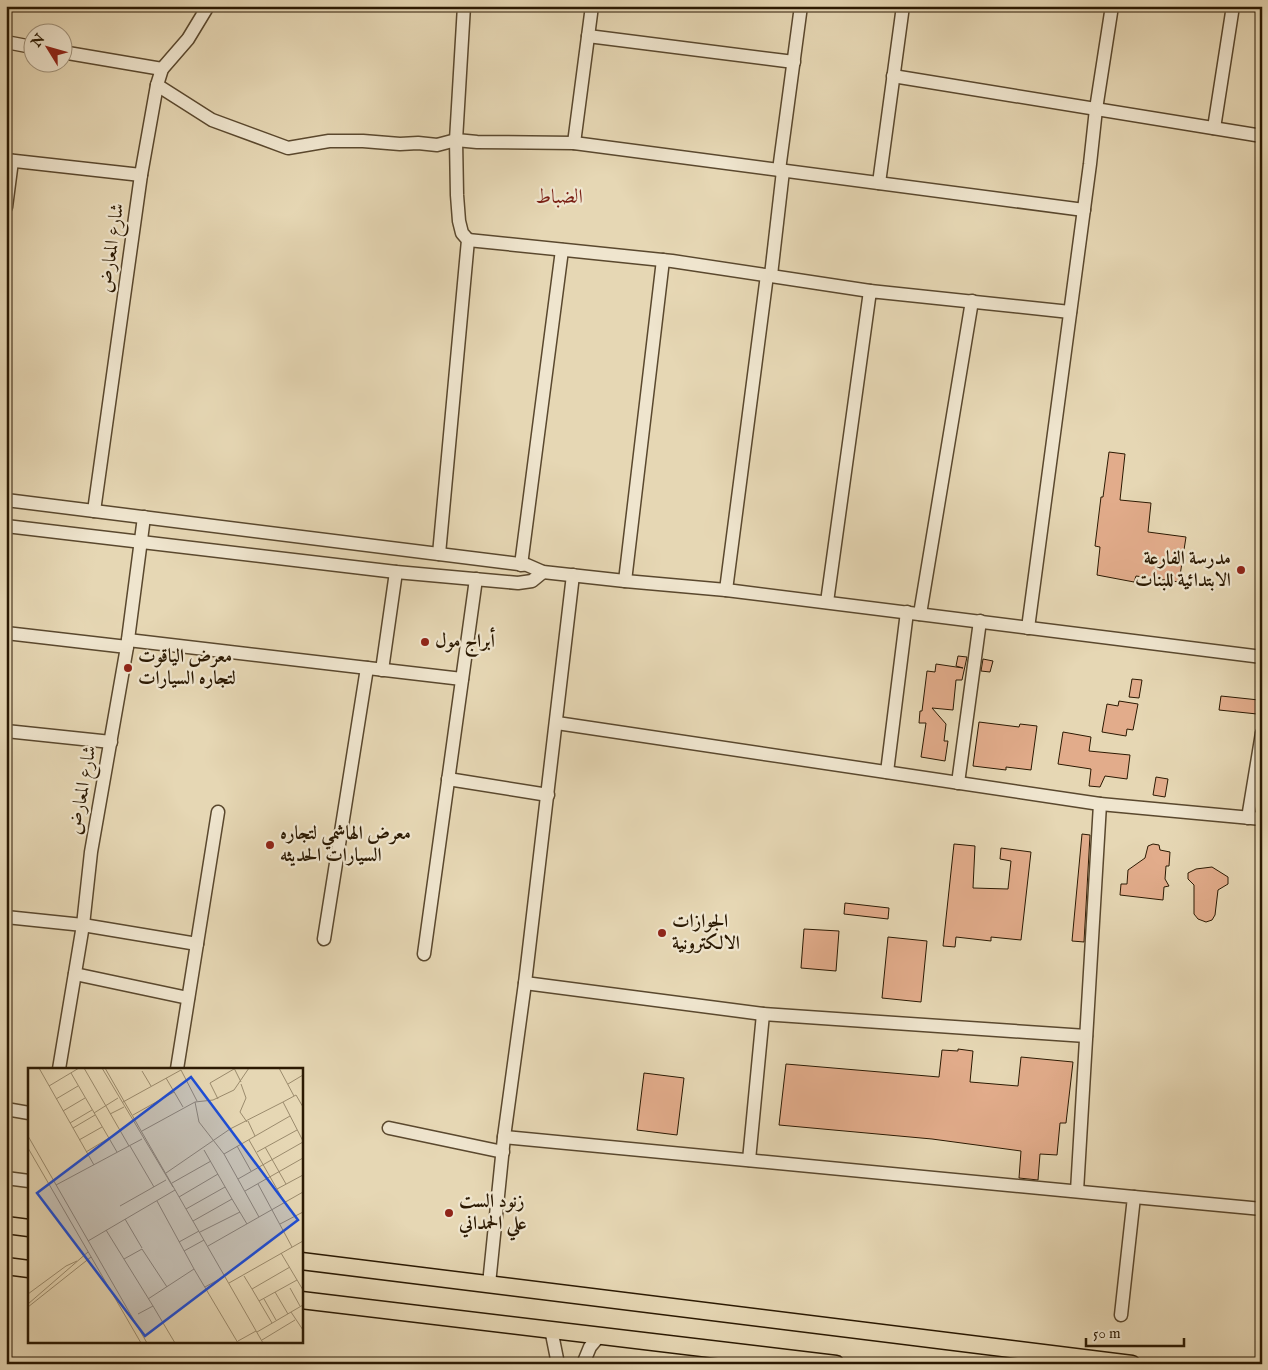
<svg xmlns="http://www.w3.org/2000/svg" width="1268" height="1370" font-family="'IM FELL English',Amiri,serif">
<rect width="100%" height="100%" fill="#e6d7b4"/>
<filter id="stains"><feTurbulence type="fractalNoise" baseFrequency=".004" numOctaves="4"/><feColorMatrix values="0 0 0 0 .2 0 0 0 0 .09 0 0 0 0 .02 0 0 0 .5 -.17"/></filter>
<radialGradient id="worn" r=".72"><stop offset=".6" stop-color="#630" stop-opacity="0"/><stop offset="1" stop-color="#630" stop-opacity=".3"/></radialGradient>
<g fill="#e2ac8b" stroke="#2b1902">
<path d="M1109,452L1125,454L1120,500L1151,503L1148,532L1186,537L1179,582L1136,576L1134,582L1097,575L1100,547L1095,546L1101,497H1103Z"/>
<path d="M958,656L967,657L962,680H956L953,710L932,708L946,724L944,741H948L945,761L921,757L926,723H919L920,711H922L927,671L935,672L936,664L963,668L956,666Z"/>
<path d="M983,659L993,661L990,672L981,671Z"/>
<path d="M1132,679L1142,680L1139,698L1129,697Z"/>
<path d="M1221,696L1259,700L1257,714L1219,710Z"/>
<path d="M1119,701L1138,704L1133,730L1127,729L1126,736L1102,732L1107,704L1118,706Z"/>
<path d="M979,722L1019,727L1020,724L1037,726L1031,770L1006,767V770L973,766Z"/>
<path d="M1063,732L1091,737L1089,751L1130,755L1127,779L1105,776L1100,787L1089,786L1091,769L1058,764Z"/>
<path d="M1156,777L1168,779L1165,797L1153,795Z"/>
<path d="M1082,834L1090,835L1084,942L1072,941Z"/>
<path d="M954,844L975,846L973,888L1008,889L1011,861L1000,859L1001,848L1031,852L1021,940L991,937V941L956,937L955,947L943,946Z"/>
<path d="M1153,844L1159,845L1160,850L1170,852L1169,866H1166L1165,879L1169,886L1164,887L1163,900L1120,895L1121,884H1127L1128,870L1145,858L1148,846Z"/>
<path d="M1212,867L1228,877V884L1218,890L1215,915L1212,920L1206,922L1198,919L1194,914V885L1188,879V873L1196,869Z"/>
<path d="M845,903L889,908L888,919L844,914Z"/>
<path d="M804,929L839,931L836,971L801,968Z"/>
<path d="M888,937L927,941L921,1002L882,998Z"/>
<path d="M958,1049L973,1051L970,1082L1018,1086L1021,1057L1073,1062L1066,1123H1060L1057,1155L1040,1154L1038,1180L1019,1178L1021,1151L932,1139L779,1125L786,1064L939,1077L942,1050L958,1051Z"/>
<path d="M644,1073L684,1078L677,1135L637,1130Z"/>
</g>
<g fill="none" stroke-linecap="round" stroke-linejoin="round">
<defs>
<g id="minor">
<path d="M588,36L794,62"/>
<path d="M6,42L32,47"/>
<path d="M62,52L162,69"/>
<path d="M893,76L1262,136"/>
<path d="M157,85L212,120L288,148L329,141H363L400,144L418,143L437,145L456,140L477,142L574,143L1084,210"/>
<path d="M1214,128L1233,6"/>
<path d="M574,143L592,6"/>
<path d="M6,160L141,175"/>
<path d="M779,170L801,6"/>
<path d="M879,183L903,6"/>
<path d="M6,207L12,161"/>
<path d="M468,240L672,261L870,291"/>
<path d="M771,275L783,171"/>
<path d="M6,500L527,565L543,572L625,581L726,590L1262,657"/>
<path d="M94,511L141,175L157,85L162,69L188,39L208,6"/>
<path d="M6,526L396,572L518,583L532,581L543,572"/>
<path d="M439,554L468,240L462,233L459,221L457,195L456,140L464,6"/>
<path d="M521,565L562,250"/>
<path d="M625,581L663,260"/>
<path d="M726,590L767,275"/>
<path d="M827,602L870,291L1070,312"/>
<path d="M920,614L972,301"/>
<path d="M1028,628L1090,164L1096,109L1112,6"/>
<path d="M6,633L127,647"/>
<path d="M128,640L462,679"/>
<path d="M382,670L396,572"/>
<path d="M557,723L1100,804L1077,1191"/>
<path d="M6,731L111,742"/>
<path d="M887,772L907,612"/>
<path d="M448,779L548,795"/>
<path d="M958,783L980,621"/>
<path d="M1100,804L1262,819"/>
<path d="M1248,818L1262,733"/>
<path d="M6,917L83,925L197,944"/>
<path d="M324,939L367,668"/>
<path d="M424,954L476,579"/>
<path d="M75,974L188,998"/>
<path d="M525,983L763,1014"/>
<path d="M59,1069L83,925L91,852L127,647L144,517"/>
<path d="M177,1069L218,812"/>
<path d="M6,1109L29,1113"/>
<path d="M389,1128L503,1152"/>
<path d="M504,1137L1134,1197L1121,1315"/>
<path d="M749,1160L763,1014L1086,1036"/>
<path d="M6,1178L29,1181"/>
<path d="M1134,1197L1262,1209"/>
<path d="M489,1284L504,1137L525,983L573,575"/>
<path d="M551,1329L558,1364"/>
<path d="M583,1364L590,1347L600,1335"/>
</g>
<g id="major">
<path d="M6,1225L29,1228"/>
<path d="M301,1261L1132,1364"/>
<path d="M6,1266L29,1269"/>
<path d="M301,1300L836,1364"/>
</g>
</defs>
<use href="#minor" stroke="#5a482e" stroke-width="15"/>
<use href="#major" stroke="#2b1902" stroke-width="19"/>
<use href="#minor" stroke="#efe5ce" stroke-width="12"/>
<use href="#major" stroke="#e6d7b4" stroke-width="16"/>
</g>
<g fill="#8f2418" stroke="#efe5ce" stroke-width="2">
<circle cx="1241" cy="570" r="5"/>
<circle cx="425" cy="642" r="5"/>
<circle cx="128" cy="668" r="5"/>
<circle cx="270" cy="845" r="5"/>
<circle cx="662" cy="933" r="5"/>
<circle cx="449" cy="1213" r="5"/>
</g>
<g text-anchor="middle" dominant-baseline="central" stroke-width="4.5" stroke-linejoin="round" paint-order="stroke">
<g font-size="19" fill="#2b1902" stroke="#efe5ce">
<text transform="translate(112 248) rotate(-82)">شارع المعارض</text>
<text transform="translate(83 790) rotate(-80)">شارع المعارض</text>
</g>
<g font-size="19" font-weight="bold" fill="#2b1902" stroke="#efe5ce" text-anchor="start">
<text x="1231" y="559" text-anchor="end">مدرسة الفارعة<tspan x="1231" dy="22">الابتدائية للبنات</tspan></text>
<text x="435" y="642">أبراج مول</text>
<text x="138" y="657">معرض الياقوت<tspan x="138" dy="22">لتجاره السيارات</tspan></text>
<text x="280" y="834">معرض الهاشمي لتجاره<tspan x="280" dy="22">السيارات الحديثه</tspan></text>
<text x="672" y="922">الجوازات<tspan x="672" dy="22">الالكترونية</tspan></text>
<text x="459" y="1202">زنود الست<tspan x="459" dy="22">علي الحمداني</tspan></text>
</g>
<g font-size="20" fill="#7a1f14" stroke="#efe5ce">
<text x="559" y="197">الضباط</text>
</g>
</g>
<g transform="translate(28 1068)">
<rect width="275" height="275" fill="#e6d7b4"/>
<path fill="none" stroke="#9b8b6d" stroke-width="1" d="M11,0L66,97M56,0L101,78M74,0L145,119M77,0L235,275M206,0L213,14M251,0L266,28M114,3L123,18M43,5L89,84M138,10L155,39M213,16L218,30L212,44L219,54M260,16L275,7M21,18L51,0M28,31L50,18M190,31L182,15L206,1M95,34L153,2L169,33M167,34L171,54L196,86L231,149M255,34L268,27L275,39M35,43L57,30M66,45L90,30M82,46L96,39M105,47L146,24M220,53L227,68M42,55L64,42M45,60L67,47M114,63L167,34L185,32L206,22L221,0M0,68L119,275M51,72L74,59M221,72L257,135M102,78L126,119M209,78L223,103M237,79L258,116M0,80L113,275M176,82L204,131M58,84L81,70M229,84L269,62M196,86L262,48M138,105L202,61L255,34L275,73M210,111L275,74M144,115L183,93M230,116L264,179M28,117L114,71M249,121L275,107M217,123L275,90M151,129L190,106M92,138L138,112M158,141L197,119M97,151L114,180M165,153L204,131L219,156M252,156L275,144M78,162L125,238L110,246M172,164L212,144M60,173L147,122M151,174L171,163M180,178L275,124M156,183L176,172M253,185L275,222M96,191L114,181L139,219M166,201L210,275M216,208L224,221M201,215L275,173M177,219L197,208M262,220L272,238M247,224L260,246M0,226L38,198L49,193M120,231L166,201L129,133M236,231L248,252M231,233L269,212M0,236L60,184M125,238L147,275M0,239L63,189M263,244L275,262M244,255L224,221L262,199M229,264L275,237M234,272L267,252M210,273L228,263"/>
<path fill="#1d4ed8" fill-opacity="0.15" stroke="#1d4ed8" stroke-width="2.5" d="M163,9L270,152L117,268L9,125Z"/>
<rect width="275" height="275" fill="none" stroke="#2b1902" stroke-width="2.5"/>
</g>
<rect width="1268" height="1370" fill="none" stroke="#e6d7b4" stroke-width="25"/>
<rect x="8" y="8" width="1253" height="1355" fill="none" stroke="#2b1902" stroke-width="2.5"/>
<rect x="12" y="12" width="1243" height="1345" fill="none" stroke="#2b1902"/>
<g transform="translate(48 48) rotate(307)"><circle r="24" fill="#efe5ce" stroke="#a1937c"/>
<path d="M0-4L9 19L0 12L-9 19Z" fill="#8f2418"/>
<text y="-8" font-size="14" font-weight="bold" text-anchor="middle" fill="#2b1902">N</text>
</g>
<path d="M1086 1338v8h98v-8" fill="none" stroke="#2b1902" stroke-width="2.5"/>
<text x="1093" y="1338" font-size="15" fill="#2b1902" stroke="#efe5ce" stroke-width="4" paint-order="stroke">50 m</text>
<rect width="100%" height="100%" filter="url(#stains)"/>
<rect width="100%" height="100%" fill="url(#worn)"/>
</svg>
